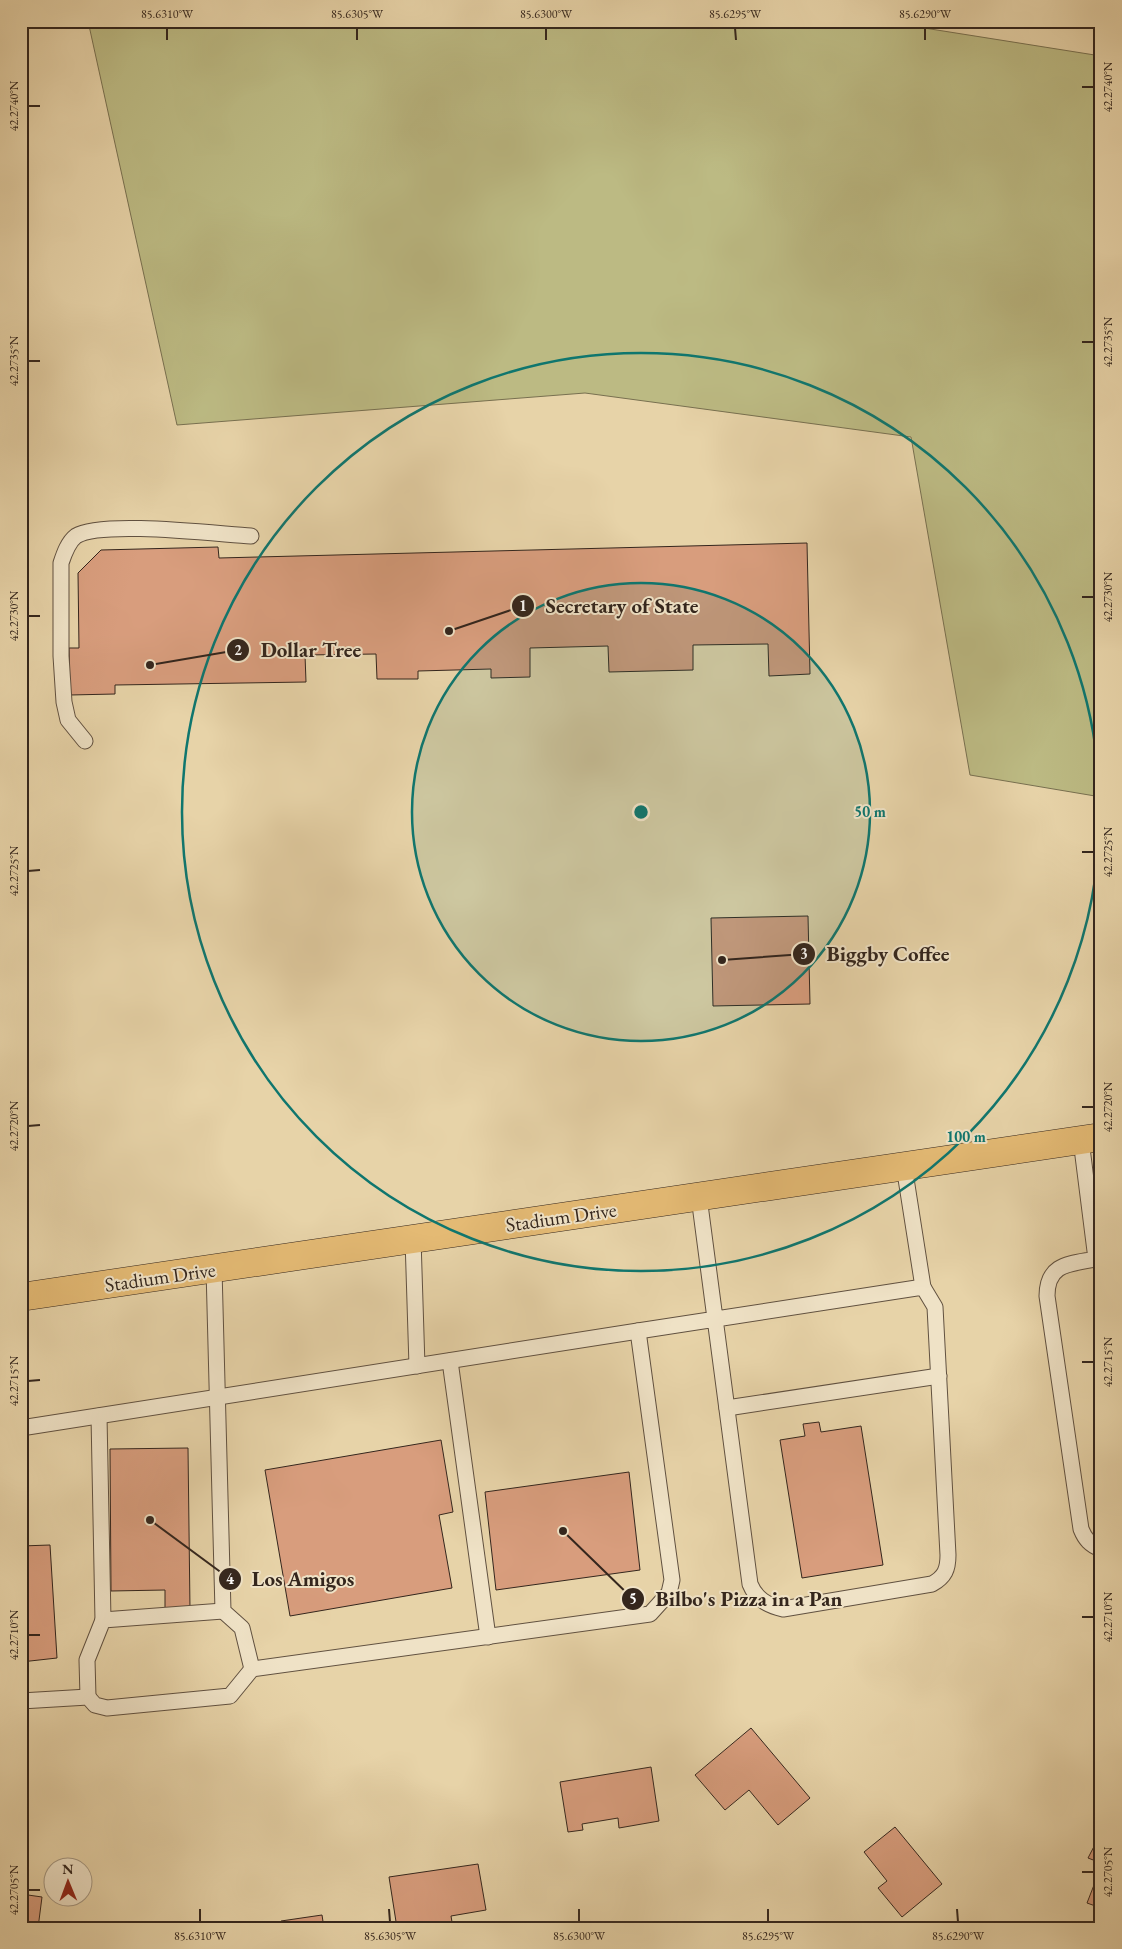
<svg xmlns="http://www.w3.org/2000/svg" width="1122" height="1949" font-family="'EB Garamond',serif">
<rect width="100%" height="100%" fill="#e7d3a8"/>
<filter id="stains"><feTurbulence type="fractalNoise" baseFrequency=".004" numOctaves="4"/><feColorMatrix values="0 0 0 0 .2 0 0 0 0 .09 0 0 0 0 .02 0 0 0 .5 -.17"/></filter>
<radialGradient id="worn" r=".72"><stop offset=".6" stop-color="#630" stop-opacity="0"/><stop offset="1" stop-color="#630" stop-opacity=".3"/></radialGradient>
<path fill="#bcba83" stroke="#787050" d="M88,21H880L1101,56V797L970,775L911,437L585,393L177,425Z"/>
<g fill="#d89d7d" stroke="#34261d">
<path d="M807,543L810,674L769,676L768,644L693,645V670L609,672L608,646L530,648V677L491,678V669L418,671V679H377L376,654L305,655L306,682L115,685V694L70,695L69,648H79L78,573L101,550L218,547L219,558Z"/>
<path d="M808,916L810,1004L713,1006L711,918Z"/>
<path d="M819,1422L821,1432L861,1426L883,1565L802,1578L780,1440L805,1436L803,1424Z"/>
<path d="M441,1440L453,1512L439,1515L452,1588L290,1616L265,1470Z"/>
<path d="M188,1448L190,1610H165V1590L111,1591L110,1449Z"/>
<path d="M629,1472L640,1570L496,1590L485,1492Z"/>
<path d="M50,1545L57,1658L21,1662V1546Z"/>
<path d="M751,1728L810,1798L778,1825L749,1790L725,1810L695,1775Z"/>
<path d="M651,1767L659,1821L619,1828L618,1818L582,1824L583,1830L568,1832L560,1782Z"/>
<path d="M895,1827L942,1884L902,1917L878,1888L887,1881L864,1852Z"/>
<path d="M1101,1833V1863L1088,1858Z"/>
<path d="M478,1864L486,1910L451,1916L452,1922L417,1928H397L389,1877Z"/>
<path d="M1101,1867V1908L1087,1903Z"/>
<path d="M21,1894L42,1897L38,1928H21Z"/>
<path d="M322,1915L324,1928H282L281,1921Z"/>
</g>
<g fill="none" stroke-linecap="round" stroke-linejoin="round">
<defs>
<g id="service">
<path d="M85,741L68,720L64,702L61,656V563C64,554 68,542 76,536C101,520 217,534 251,536"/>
<path d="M1081,1140L1096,1259C1070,1264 1047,1263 1047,1296L1081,1529C1085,1539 1090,1545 1101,1549"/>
<path d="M904,1166L923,1287"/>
<path d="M413,1239L417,1366"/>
<path d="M214,1269L223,1611L242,1628L252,1669"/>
<path d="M450,1361L488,1637"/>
<path d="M727,1408L939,1376"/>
<path d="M99,1416L103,1620"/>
<path d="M21,1428L638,1331L923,1287L935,1307L948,1555C948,1569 945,1577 932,1584L783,1609C767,1605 756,1599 750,1584L699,1197"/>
<path d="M88,1697L87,1660L103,1620L223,1611"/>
<path d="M21,1701L88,1697L95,1705L107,1708L230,1696L252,1669L650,1614L669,1593L672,1580L638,1331"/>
</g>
<path id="primary" d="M21,1297L1101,1137"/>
</defs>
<use href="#service" stroke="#615140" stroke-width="17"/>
<use href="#primary" stroke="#34261d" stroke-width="29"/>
<use href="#service" stroke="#efe2c6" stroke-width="15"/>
<use href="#primary" stroke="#e4ba74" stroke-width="28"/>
</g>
<path fill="none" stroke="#34261d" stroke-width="2" d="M167,28V40M357,28V40M546,28V40M735,28L736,40M925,28V40M1082,87H1094M28,106H40M1082,342H1094M28,361H40M1082,597H1094M28,616H40M1082,852H1094M28,871L40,870M1082,1107H1094M28,1126L40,1125M1082,1362H1094M28,1381L40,1380M1082,1617H1094M28,1635H40M1082,1872H1094M28,1890H40M200,1909V1922M389,1909L390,1922M579,1909V1922M768,1909V1922M957,1909L958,1922"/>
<circle cx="641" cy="812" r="229" fill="#0f766e" fill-opacity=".12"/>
<g fill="none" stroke="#0f766e" stroke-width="2.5">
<circle cx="641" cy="812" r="229"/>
<circle cx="641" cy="812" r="459"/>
</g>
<g text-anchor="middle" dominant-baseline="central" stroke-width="4" stroke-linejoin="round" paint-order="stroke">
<g font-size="20" fill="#34261d" stroke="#efe2c6">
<text transform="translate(561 1217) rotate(-8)">Stadium Drive</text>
<text transform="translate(160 1277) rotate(-8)">Stadium Drive</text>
</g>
</g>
<circle cx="641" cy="812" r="8" fill="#0f766e" stroke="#efe2c6" stroke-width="2.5"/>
<g font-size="15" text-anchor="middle" font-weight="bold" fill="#0f766e" stroke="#efe2c6" stroke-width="4" stroke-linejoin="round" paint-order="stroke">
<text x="870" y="817">50 m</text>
<text x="966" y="1142">100 m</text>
</g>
<path fill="none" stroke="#34261d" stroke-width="2" d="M449 631L523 606M150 665L238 650M722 960L804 954M150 1520L230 1579M563 1531L633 1599"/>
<g fill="#34261d" stroke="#efe2c6" stroke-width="2">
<circle cx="449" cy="631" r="5"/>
<circle cx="150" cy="665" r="5"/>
<circle cx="722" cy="960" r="5"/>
<circle cx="150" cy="1520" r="5"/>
<circle cx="563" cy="1531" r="5"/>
<circle cx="523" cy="606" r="12"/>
<circle cx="238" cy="650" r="12"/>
<circle cx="804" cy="954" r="12"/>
<circle cx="230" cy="1579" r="12"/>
<circle cx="633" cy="1599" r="12"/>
</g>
<g font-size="15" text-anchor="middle" font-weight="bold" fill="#fff">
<text x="523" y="611">1</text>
<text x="238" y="655">2</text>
<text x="804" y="959">3</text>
<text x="230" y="1584">4</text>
<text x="633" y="1604">5</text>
</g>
<g font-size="21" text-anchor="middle" font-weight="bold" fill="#34261d" stroke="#efe2c6" stroke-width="4" stroke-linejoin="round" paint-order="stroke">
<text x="622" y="613">Secretary of State</text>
<text x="311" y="657">Dollar Tree</text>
<text x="888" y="961">Biggby Coffee</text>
<text x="303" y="1586">Los Amigos</text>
<text x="749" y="1606">Bilbo's Pizza in a Pan</text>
</g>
<rect width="1122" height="1949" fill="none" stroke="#e7d3a8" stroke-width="55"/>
<g transform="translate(68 1882) rotate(359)"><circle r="24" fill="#efe2c6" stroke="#a49782"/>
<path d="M0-4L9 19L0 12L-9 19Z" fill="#8f2418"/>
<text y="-8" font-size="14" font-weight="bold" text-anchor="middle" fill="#34261d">N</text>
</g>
<rect x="28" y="28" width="1066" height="1894" fill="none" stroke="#34261d" stroke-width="2"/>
<g font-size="12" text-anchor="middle" fill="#34261d">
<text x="167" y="18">85.6310°W</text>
<text x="357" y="18">85.6305°W</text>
<text x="546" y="18">85.6300°W</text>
<text x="735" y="18">85.6295°W</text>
<text x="925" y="18">85.6290°W</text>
<text transform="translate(1108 87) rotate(-90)" y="4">42.2740°N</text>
<text transform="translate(14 106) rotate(-90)" y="4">42.2740°N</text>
<text transform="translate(1108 342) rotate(-90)" y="4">42.2735°N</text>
<text transform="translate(14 361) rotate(-90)" y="4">42.2735°N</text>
<text transform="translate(1108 597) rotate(-90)" y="4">42.2730°N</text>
<text transform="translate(14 616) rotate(-90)" y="4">42.2730°N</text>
<text transform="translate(1108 852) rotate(-90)" y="4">42.2725°N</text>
<text transform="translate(14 871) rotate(-90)" y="4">42.2725°N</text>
<text transform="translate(1108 1107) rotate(-90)" y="4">42.2720°N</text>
<text transform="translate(14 1126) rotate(-90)" y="4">42.2720°N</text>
<text transform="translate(1108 1362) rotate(-90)" y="4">42.2715°N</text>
<text transform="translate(14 1381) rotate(-90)" y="4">42.2715°N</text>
<text transform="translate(1108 1617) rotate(-90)" y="4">42.2710°N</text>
<text transform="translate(14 1635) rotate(-90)" y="4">42.2710°N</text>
<text transform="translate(1108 1872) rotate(-90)" y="4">42.2705°N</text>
<text transform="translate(14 1890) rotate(-90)" y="4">42.2705°N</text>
<text x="200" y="1940">85.6310°W</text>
<text x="390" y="1940">85.6305°W</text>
<text x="579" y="1940">85.6300°W</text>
<text x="768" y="1940">85.6295°W</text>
<text x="958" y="1940">85.6290°W</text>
</g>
<rect width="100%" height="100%" filter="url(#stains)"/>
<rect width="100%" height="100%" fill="url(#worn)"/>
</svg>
